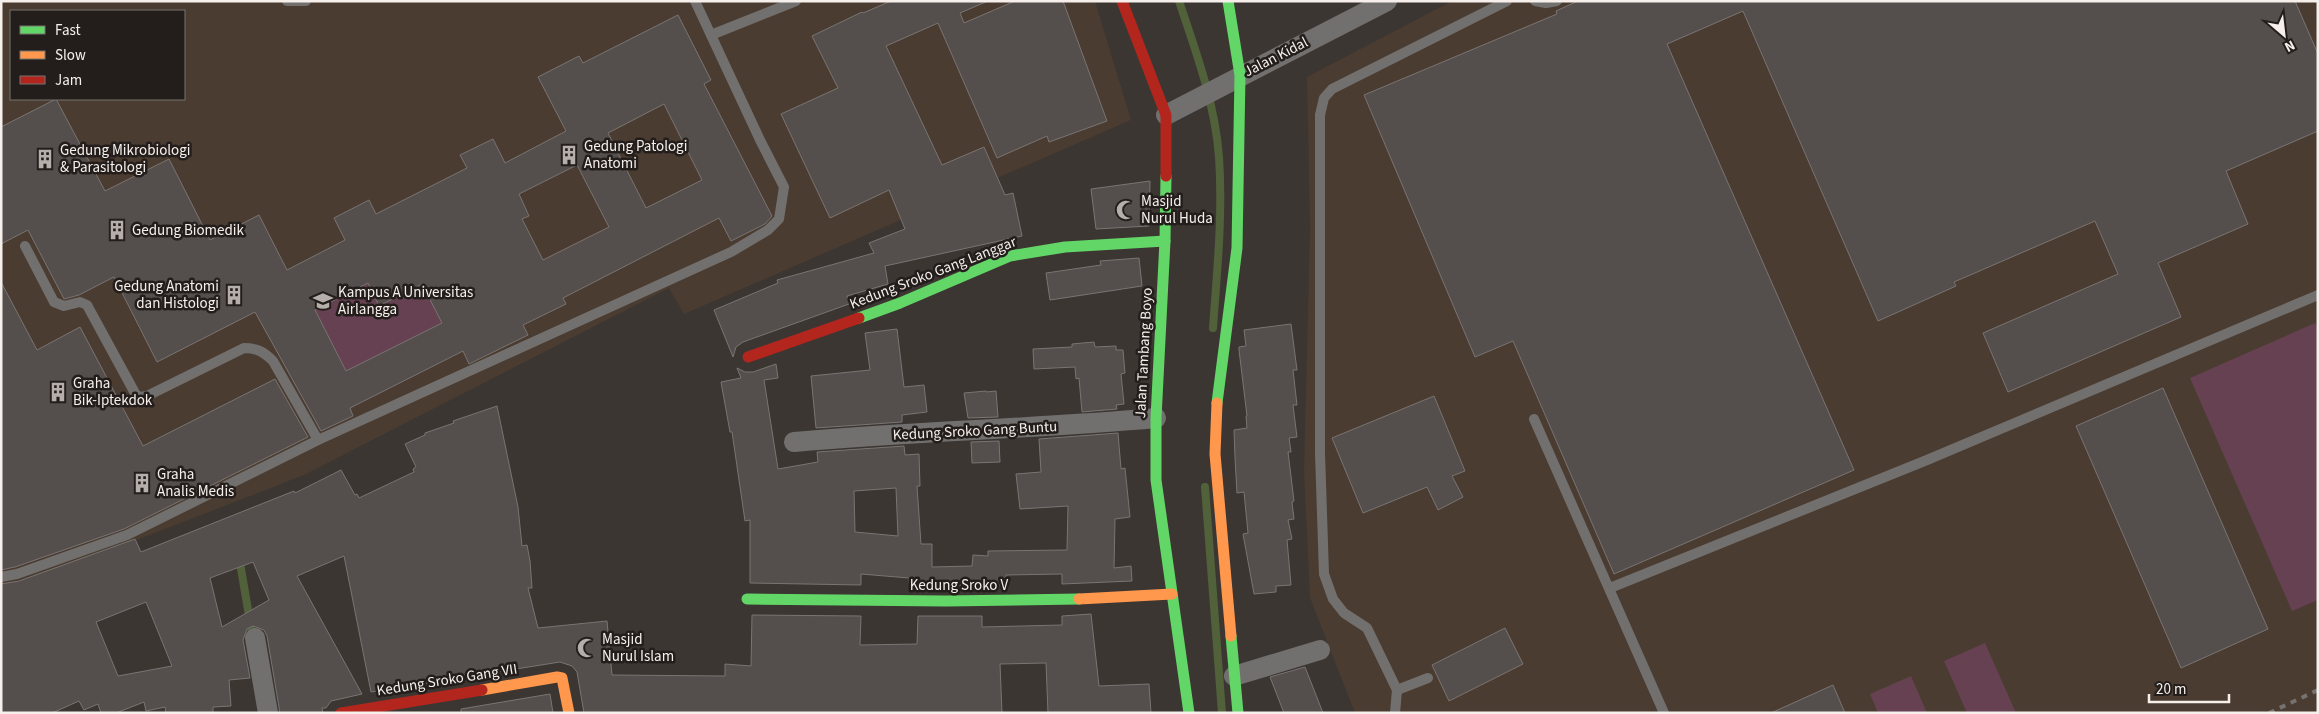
<svg xmlns="http://www.w3.org/2000/svg" width="2319" height="714" font-family="'Source Sans 3',sans-serif">
<rect width="100%" height="100%" fill="#3b3632"/>
<g fill="#4b3c31" fill-rule="evenodd">
<path d="M1,1H1095L1131,120L684,314L669,288L304,475L80,562L1,585ZM11,11H184V99H11Z"/>
<path d="M1452,1H2318V713H1355L1310,598L1304,472L1310,228L1307,77Z"/>
</g>
<g fill="#654152">
<path d="M368,283L379,306L422,284L442,323L346,371L315,310Z"/>
<path d="M2315,323L2318,329V600L2292,611L2190,378Z"/>
<path d="M1985,643L2016,713H1967L1944,661Z"/>
<path d="M1911,676L1927,713H1878L1870,694Z"/>
</g>
<g fill="none" stroke-linecap="round" stroke-linejoin="round">
<g stroke="#51613a" stroke-width="8">
<path d="M1179,1C1196,52 1215,103 1219,157C1223,214 1217,271 1213,328"/>
<path d="M1205,487L1222,713"/>
<path d="M239,557L253,639"/>
</g>
</g>
<g fill="#544f4d" stroke="#7a7472" fill-rule="evenodd">
<path d="M891,1H988L960,13L964,23L1015,1H1063L1107,121L1049,142L1047,136L997,158L938,23L886,46L942,165L984,147L1005,195L1013,193L1022,236L885,266L888,284L847,296L849,304L743,342L736,347L733,357L714,310L778,283L777,280L874,253L869,243L905,229L889,190L830,218L781,114L838,88L812,36L862,12L863,13Z"/>
<path d="M1578,1H2295L2318,54V131L2226,171L2248,224L2158,263L2181,317L2008,392L1983,333L2118,274L2095,221L1954,282L1956,286L1878,321L1743,11L1667,44L1854,470L1614,574L1513,341L1475,357L1364,95L1557,14L1556,11Z"/>
<path d="M678,15L711,80L704,84L772,216L765,224L731,241L719,218L563,298L566,304L523,325L528,335L469,364L463,351L350,408L353,416L321,431L255,312L157,362L114,277L79,295L64,299L28,230L1,244V127L56,99L105,191L169,159L210,240L259,215L287,270L345,240L334,218L369,200L376,214L467,168L460,155L493,139L505,163L566,131L538,77L579,56L583,63ZM664,104L702,180L646,208L608,133ZM577,165L609,227L543,260L522,219L529,216L519,194ZM368,283L379,306L422,284L442,323L346,371L315,310Z"/>
<path d="M1150,181L1149,226L1096,229L1091,189Z"/>
<path d="M1139,258L1142,286L1050,300L1046,273L1101,265L1100,261Z"/>
<path d="M1,282L37,350L80,327L143,446L275,379L308,437L124,529L15,567L1,570Z"/>
<path d="M1291,324L1297,370H1293L1297,405H1293L1297,437L1289,438L1291,452H1288L1294,501L1292,502L1294,519L1288,520L1292,539L1287,540L1291,585L1276,586V592L1254,594L1243,534L1248,533L1244,492L1237,493L1235,458L1234,430L1247,428L1246,416H1247L1239,350V347L1246,346L1244,330Z"/>
<path d="M897,329L904,387L924,385L927,412L902,415V422L816,428L811,376L870,370L865,333Z"/>
<path d="M1094,342L1095,347L1116,346V350H1123L1125,373L1121,374L1124,404L1116,405L1117,409L1082,412L1079,378L1076,379L1075,367L1034,369L1033,349L1072,347V344Z"/>
<path d="M776,364L778,378L764,380L778,469L818,462L817,452L904,446L905,455L919,454L920,486H917L921,544H932V567L972,566L973,555L988,556V551L1067,550L1068,506L1020,509L1016,474L1041,472L1039,439L1118,433L1121,469L1125,468L1130,517L1115,519L1114,568L1131,566L1132,581L1062,584V574L1006,575V585H918V583H909V578L861,574V585L750,583V520L745,521L732,432H730L721,382L741,378L737,368L745,372H753ZM896,488L898,536L855,532L854,491Z"/>
<path d="M2163,388L2268,629L2181,668L2076,426Z"/>
<path d="M986,391V392L996,391L998,417L968,418L964,393Z"/>
<path d="M1434,396L1465,471L1452,476L1463,497L1438,510L1427,487L1363,513L1332,438Z"/>
<path d="M497,406L518,507L522,546L527,545L530,561L532,588H528L538,628L607,621L612,675L725,676V664L751,666L752,615L861,616L860,645L917,644L918,616H982V627L1062,625V616L1091,614L1099,686L1149,684L1151,713H1048L1046,663L1000,664L1002,713H584L577,672L572,666L560,662L371,692L344,556L297,576L362,694L331,701L326,708H322L323,713H280L267,636L264,630L253,626L247,629L243,640L250,678L229,680L231,706L213,707V713H166L165,707L146,711L144,702L116,713H101L98,704L84,710L79,701L52,713H1V584L19,581L135,539L141,552L294,491L295,493L341,470L355,495L357,494L359,498L414,472L413,469L416,467L405,444L425,435V433L454,423L453,421ZM253,562L269,600L222,627L210,578ZM146,602L172,666L118,676L96,622Z"/>
<path d="M999,441L1000,462L972,463L971,442Z"/>
<path d="M1505,628L1523,664L1449,701L1432,665Z"/>
<path d="M1305,667L1323,713H1284L1270,677Z"/>
<path d="M1833,685L1845,713H1771Z"/>
<path d="M550,694L553,713H461V709Z"/>
</g>
<g fill="none" stroke-linecap="round" stroke-linejoin="round">
<g stroke="#72706e" stroke-width="10">
<path d="M287,1H306"/>
<path d="M1535,1L1546,3L1557,1"/>
<path d="M711,35L796,1"/>
<path d="M25,246L54,302L64,306L80,302L87,305L136,395L139,397L147,396L244,348C257,348 264,352 273,361L318,440"/>
<path d="M1534,419L1664,713"/>
<path d="M1,577L17,574L127,535L318,440L731,252L768,230L779,219L784,187L760,140L695,1"/>
<path d="M1610,588L1927,460L2318,295"/>
<path d="M1397,690L1428,678"/>
<path d="M1395,713L1397,690L1367,628L1344,613L1333,599L1324,574L1320,453V115L1324,98L1332,89L1507,1"/>
</g>
<g stroke="#72706e" stroke-width="20">
<path d="M1166,115L1387,1"/>
<path d="M794,442C914,431 1035,429 1156,418"/>
<path d="M255,638L268,713"/>
<path d="M1234,676L1320,650"/>
</g>
<g stroke="#63d668" stroke-width="11">
<path d="M1166,176L1165,241L1156,418V480L1189,713"/>
<path d="M859,318L900,303L1010,256L1065,247L1165,241"/>
<path d="M1217,403L1237,248L1240,75L1228,1"/>
<path d="M747,599L946,601L1079,599"/>
<path d="M1231,636L1238,713"/>
</g>
<g stroke="#ff974d" stroke-width="11">
<path d="M1217,403L1215,454L1231,636"/>
<path d="M1079,599L1172,594"/>
<path d="M482,690L557,677L562,678L569,713"/>
</g>
<g stroke="#b3261e" stroke-width="11">
<path d="M1122,1L1166,115V176"/>
<path d="M748,357L859,318"/>
<path d="M341,713L482,690"/>
</g>
<path stroke="#767270" stroke-width="4" stroke-dasharray="6 6" stroke-linecap="butt" d="M2269,713L2318,690"/>
</g>
<defs>
<symbol id="building-bare" viewBox="-9 -9 18 18"><path d="M-4-6H4V6H1V3H-1V6H-4ZM-2.5-4.3h1.7v1.8h-1.7ZM.8-4.3h1.7v1.8H.8ZM-2.5-1h1.7V.8h-1.7ZM.8-1h1.7V.8H.8Z" fill="#b5aeaa" stroke="#231e1b" stroke-width="2.5" paint-order="stroke"/></symbol>
<symbol id="mosque-bare" viewBox="-9 -9 18 18"><path d="M3.5-4.9A6 6 0 1 0 3.5 4.9A5 5 0 1 1 3.5-4.9Z" fill="#b5aeaa" stroke="#231e1b" stroke-width="2.5" paint-order="stroke"/></symbol>
<symbol id="university-bare" viewBox="-9 -9 18 18"><path d="M0-5L7-2L0 1L-7-2ZM-4 1L0 2.5L4 1V4Q0 6-4 4Z" fill="#b5aeaa" stroke="#231e1b" stroke-width="2.5" paint-order="stroke"/></symbol>
</defs>
<g fill-rule="evenodd">
<use href="#building-bare" x="555" y="141" width="28" height="28"/>
<use href="#building-bare" x="31" y="145" width="28" height="28"/>
<use href="#mosque-bare" x="1112" y="196" width="28" height="28"/>
<use href="#building-bare" x="103" y="216" width="28" height="28"/>
<use href="#building-bare" x="220" y="281" width="28" height="28"/>
<use href="#university-bare" x="309" y="287" width="28" height="28"/>
<use href="#building-bare" x="44" y="378" width="28" height="28"/>
<use href="#building-bare" x="128" y="469" width="28" height="28"/>
<use href="#mosque-bare" x="573" y="634" width="28" height="28"/>
</g>
<g text-anchor="middle" dominant-baseline="central" stroke-width="5" stroke-linejoin="round" paint-order="stroke">
<g font-size="15" fill="#f6efeb" stroke="#231e1b">
<text transform="translate(1276 57) rotate(-27)">Jalan Kidal</text>
<text transform="translate(933 273) rotate(-21)">Kedung Sroko Gang Langgar</text>
<text transform="translate(1144 353) rotate(-87)">Jalan Tambang Boyo</text>
<text transform="translate(975 431) rotate(-3)">Kedung Sroko Gang Buntu</text>
<text x="959" y="585">Kedung Sroko V</text>
<text transform="translate(447 680) rotate(-9)">Kedung Sroko Gang VII</text>
</g>
<g font-size="15" fill="#f6efeb" stroke="#231e1b" text-anchor="start">
<text x="584" y="146">Gedung Patologi<tspan x="584" dy="17">Anatomi</tspan></text>
<text x="60" y="150">Gedung Mikrobiologi<tspan x="60" dy="17">&amp; Parasitologi</tspan></text>
<text x="1141" y="201">Masjid<tspan x="1141" dy="17">Nurul Huda</tspan></text>
<text x="132" y="230">Gedung Biomedik</text>
<text x="219" y="286" text-anchor="end">Gedung Anatomi<tspan x="219" dy="17">dan Histologi</tspan></text>
<text x="338" y="292">Kampus A Universitas<tspan x="338" dy="17">Airlangga</tspan></text>
<text x="73" y="383">Graha<tspan x="73" dy="17">Bik-Iptekdok</tspan></text>
<text x="157" y="474">Graha<tspan x="157" dy="17">Analis Medis</tspan></text>
<text x="602" y="639">Masjid<tspan x="602" dy="17">Nurul Islam</tspan></text>
</g>
</g>
<rect width="2319" height="714" fill="none" stroke="#f6efeb" stroke-width="5"/>
<rect x="10" y="10" width="175" height="90" fill="#231e1b" stroke="#77726e"/>
<rect x="20" y="26" width="25" height="8" fill="#63d668" stroke="#77726e"/>
<text x="55" y="35" font-size="15" fill="#f6efeb">Fast</text>
<rect x="20" y="51" width="25" height="8" fill="#ff974d" stroke="#77726e"/>
<text x="55" y="60" font-size="15" fill="#f6efeb">Slow</text>
<rect x="20" y="76" width="25" height="8" fill="#b3261e" stroke="#77726e"/>
<text x="55" y="85" font-size="15" fill="#f6efeb">Jam</text>
<g transform="translate(2284 35) rotate(152)" stroke="#231e1b" stroke-width="4" paint-order="stroke">
<path d="M0-4L9 19L0 12L-9 19Z" fill="#f6efeb"/>
<text y="-8" font-size="14" font-weight="bold" text-anchor="middle" fill="#f6efeb">N</text>
</g>
<path d="M2149 694v8h80v-8" fill="none" stroke="#f6efeb" stroke-width="2.5"/>
<text x="2156" y="694" font-size="15" fill="#f6efeb" stroke="#231e1b" stroke-width="4" paint-order="stroke">20 m</text>
</svg>
